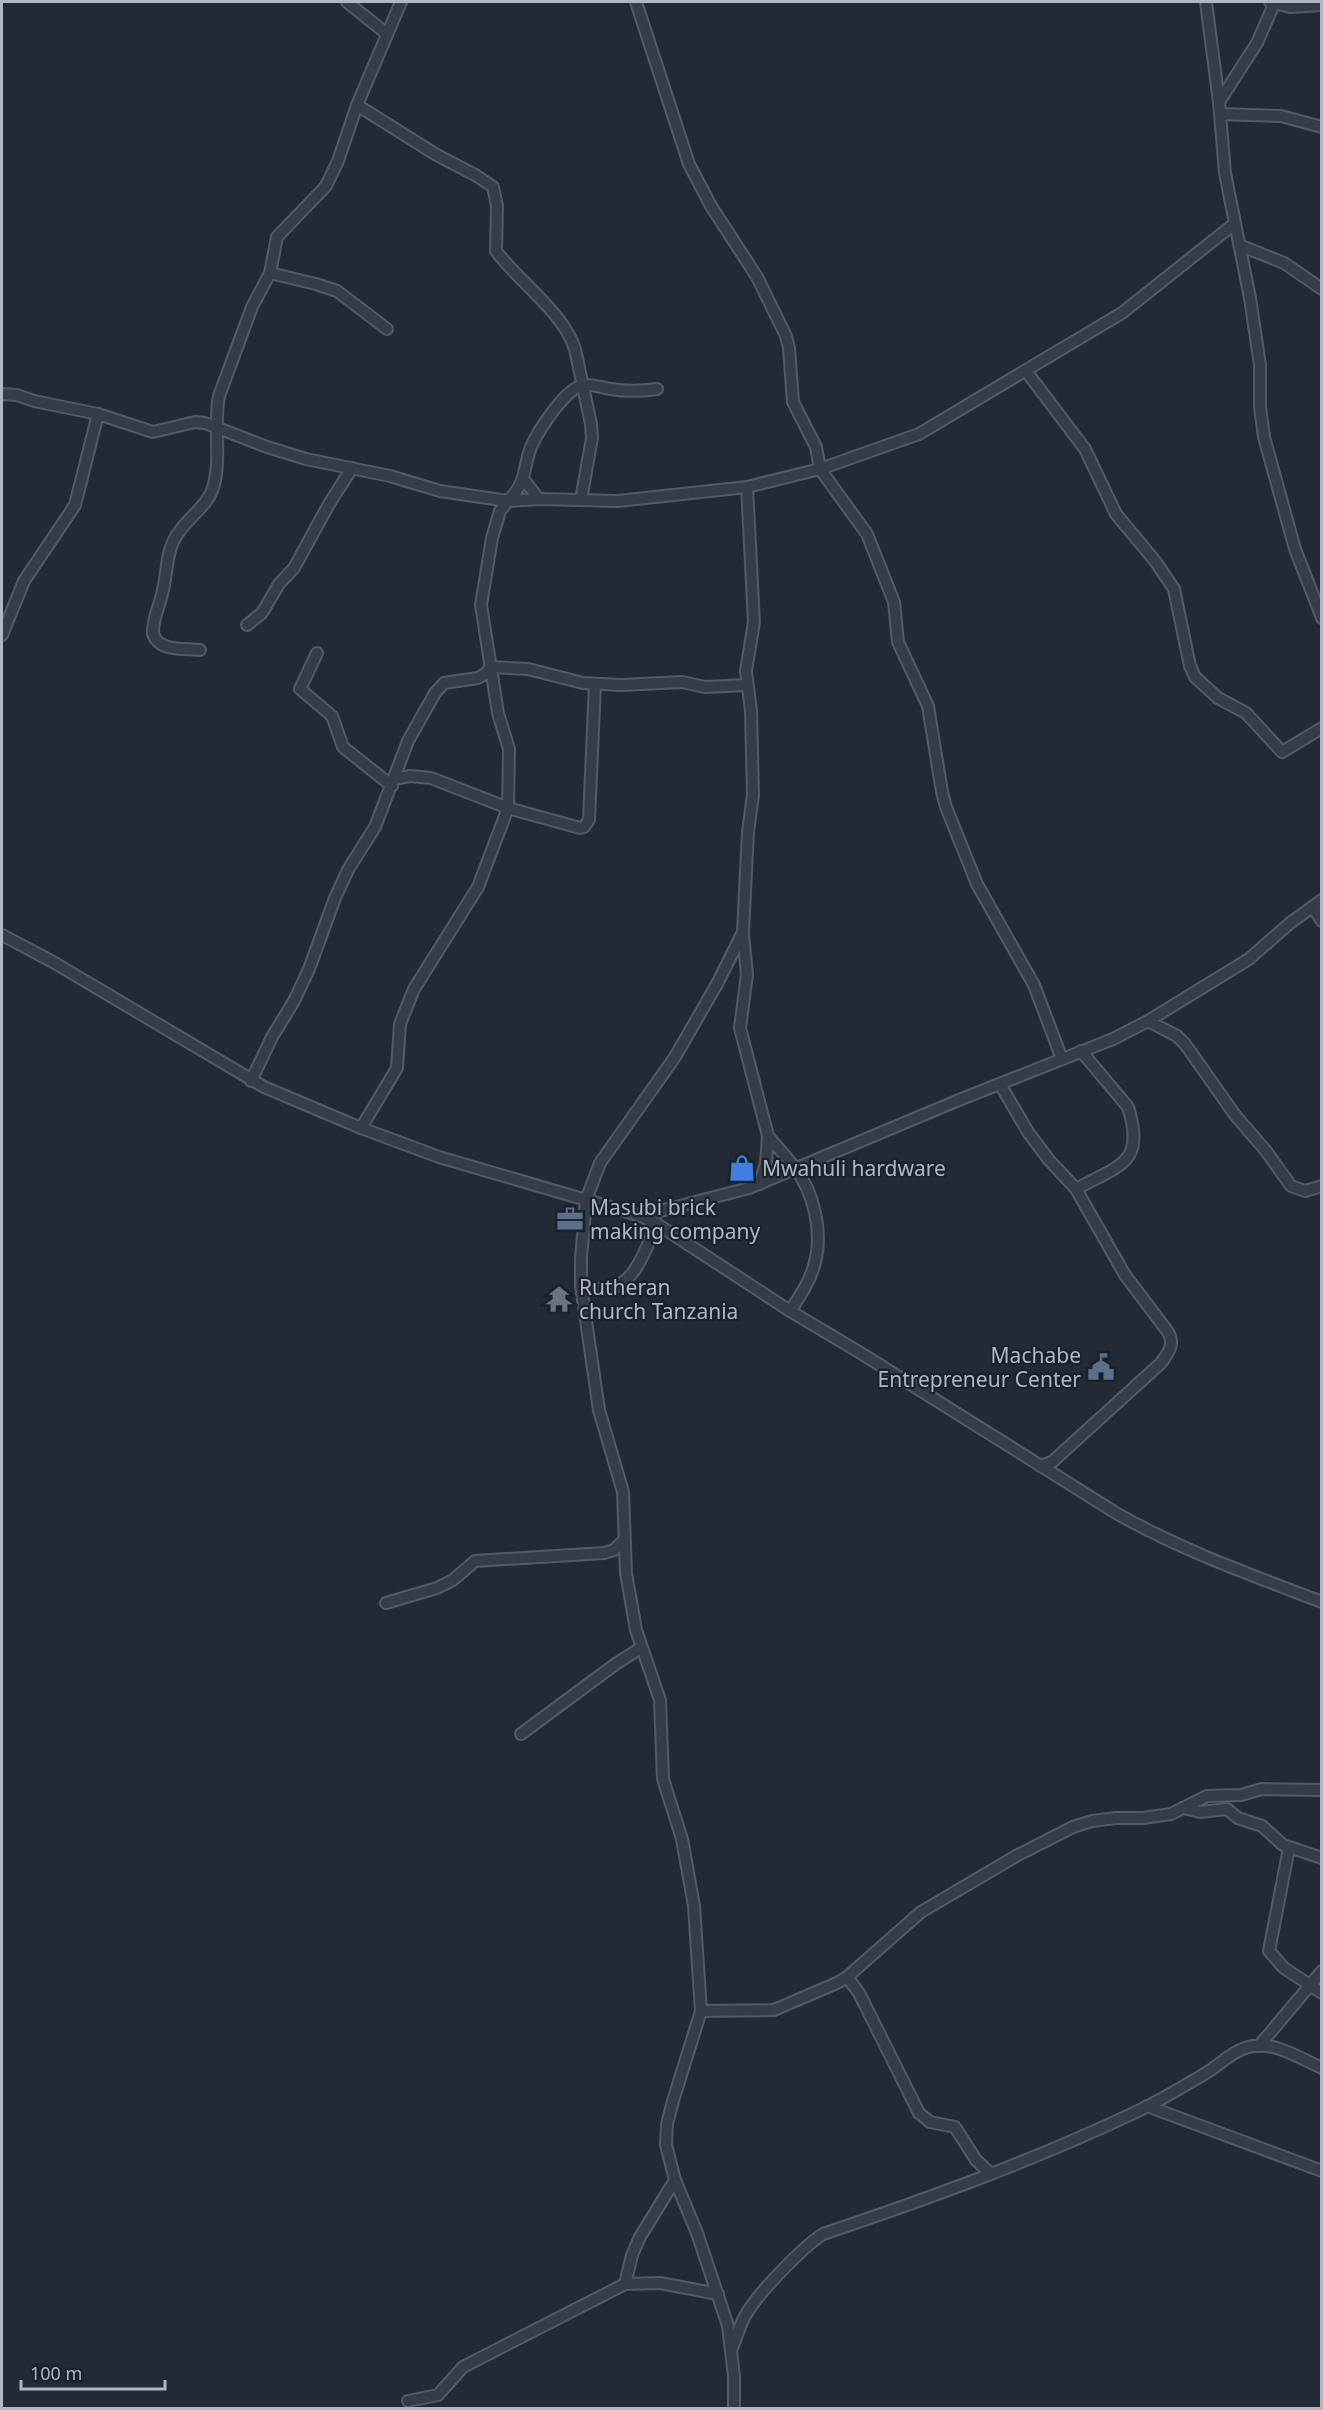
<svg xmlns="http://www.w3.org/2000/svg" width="1323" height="2410" font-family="'Noto Sans',sans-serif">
<rect width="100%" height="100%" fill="#222a36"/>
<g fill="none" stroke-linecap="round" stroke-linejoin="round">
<defs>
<g id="minor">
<path d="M347,2L387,34"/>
<path d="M636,2L689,164L711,206L757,277L786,336L789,348L793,402L816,447L820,469L867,534L894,602L898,642L928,706L942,792L946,807L977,884L1034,985L1062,1059"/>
<path d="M1206,2L1219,102L1225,173L1250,298L1260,365V407L1264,437L1295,549L1322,618"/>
<path d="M1270,2L1290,7L1322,5"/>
<path d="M1219,102L1257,43L1275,2"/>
<path d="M357,105L435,154L477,176L493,187L497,206L496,251C519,282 563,312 575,349L591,424L592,438L581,500"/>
<path d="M1220,114L1281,116L1322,127"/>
<path d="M1239,245L1284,263L1322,289"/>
<path d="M270,273L316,284L337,291L387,329"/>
<path d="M1026,371L1085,449L1116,514L1155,561L1174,589L1190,666L1195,677L1218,698L1246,713L1282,752L1322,728"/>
<path d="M2,394L17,395L34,401L98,414L153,432L195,422L205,423L267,447L306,459L390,476L440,491L508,501C528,480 522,471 531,447C538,431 566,387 584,385C592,384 603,388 611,389C627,392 642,391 657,389"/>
<path d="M524,480L539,499"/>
<path d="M247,625L262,613L279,584L294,568L329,504L352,468"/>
<path d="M2,635L24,581L75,505L98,414"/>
<path d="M200,650C184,648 159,652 153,634C152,621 159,607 162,594C168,573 165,550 179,532C189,517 207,506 213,488C222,458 213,426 219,396L252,307L270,273L277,237L326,186L338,161L357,105L401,2"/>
<path d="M317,653L300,689L332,716L343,747L392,786"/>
<path d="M394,779L410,776L431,778L508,808L580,828L584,827L589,820L595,684"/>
<path d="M1313,908L1322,921"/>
<path d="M2,935L53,962L264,1087L361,1128L439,1157L641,1216L657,1224L790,1311L859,1352L1116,1513C1181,1550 1251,1575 1322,1602"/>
<path d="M743,935L747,974L740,1028L768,1136L766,1163L760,1184"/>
<path d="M1148,1021L1177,1036L1185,1044L1235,1115L1266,1151L1291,1186L1305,1191L1322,1186"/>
<path d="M251,1081L272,1037L294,1001L309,969L335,898L349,868L375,827L408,741L435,693L444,683L478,678L485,674L491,667L528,669L583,683L621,685L682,682L705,687L747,685"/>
<path d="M1000,1084L1028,1132L1049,1160L1076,1189L1125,1275L1168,1332C1175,1344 1169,1352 1161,1363L1052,1462L1040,1466"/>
<path d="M361,1128L397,1068L400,1024L414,989L478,887L508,808L509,749L498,713L481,605L492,538L500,511L508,501L539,499L618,501L747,487L820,469L919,434L1122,313L1234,224"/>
<path d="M768,1136C777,1147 787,1157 795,1168C814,1193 823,1232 815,1262C811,1280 800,1296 790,1311"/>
<path d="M1076,1189C1119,1165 1146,1164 1128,1107L1081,1051"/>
<path d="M641,1216L749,1188L959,1100L1113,1039L1148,1021L1249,959L1290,923L1322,900"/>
<path d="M581,1286C589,1287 598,1290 605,1289C636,1287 646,1246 657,1224"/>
<path d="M386,1603L437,1588L453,1580L475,1561L604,1553L614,1550L624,1540"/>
<path d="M521,1734L617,1663L641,1648"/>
<path d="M1183,1808L1200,1812L1227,1809L1238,1818L1262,1826L1283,1845L1322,1858"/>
<path d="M1289,1848L1269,1951L1284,1968L1322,1993"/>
<path d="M847,1977L859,1993L919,2113L930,2122L955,2127L976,2160L990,2173"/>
<path d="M701,2011L774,2010L837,1983L847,1977L921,1912L1016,1856L1073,1827L1092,1821L1116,1818H1143L1171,1814L1207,1796L1241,1795L1262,1789L1322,1790"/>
<path d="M1259,2046L1322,1971"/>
<path d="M1147,2106L1322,2171"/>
<path d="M625,2284L632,2255L640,2237L675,2180"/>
<path d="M732,2348C737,2337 740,2323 747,2313C759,2292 803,2247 823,2234C930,2198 1035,2160 1138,2111C1161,2100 1184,2086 1206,2073C1221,2064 1234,2049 1253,2046C1276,2042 1301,2059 1322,2068"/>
<path d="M408,2401L438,2395L463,2367L625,2284L660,2283L718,2294"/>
<path d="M734,2408V2376L728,2326L697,2233L675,2180L666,2145L667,2124L673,2101L701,2011L694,1906L682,1839L663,1779L660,1700L636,1630L626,1573L623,1492L599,1410L581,1286V1258L586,1200L600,1163L675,1057L717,984L743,932L748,832L753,795L751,711L746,671L754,622L747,487"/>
</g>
</defs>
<use href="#minor" stroke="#535a65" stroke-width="14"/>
<use href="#minor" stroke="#363c47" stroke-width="10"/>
</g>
<defs>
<symbol id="shop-bare" viewBox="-9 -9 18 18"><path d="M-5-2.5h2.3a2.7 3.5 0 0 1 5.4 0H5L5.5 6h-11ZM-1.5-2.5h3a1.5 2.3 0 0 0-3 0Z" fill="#3f7fe0" stroke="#1b212b" stroke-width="2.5" paint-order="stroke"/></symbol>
<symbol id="office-bare" viewBox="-9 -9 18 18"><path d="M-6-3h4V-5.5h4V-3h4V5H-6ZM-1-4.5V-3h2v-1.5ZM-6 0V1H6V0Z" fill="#5c6f8a" stroke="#1b212b" stroke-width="2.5" paint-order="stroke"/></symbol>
<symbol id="temple-bare" viewBox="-9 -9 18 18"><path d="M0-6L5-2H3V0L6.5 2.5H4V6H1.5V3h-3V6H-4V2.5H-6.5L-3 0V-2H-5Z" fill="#6b7280" stroke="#1b212b" stroke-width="2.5" paint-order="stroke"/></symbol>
<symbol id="civic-bare" viewBox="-9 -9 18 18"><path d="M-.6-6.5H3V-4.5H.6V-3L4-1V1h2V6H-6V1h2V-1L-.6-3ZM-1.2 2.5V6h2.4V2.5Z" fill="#5c6f8a" stroke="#1b212b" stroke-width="2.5" paint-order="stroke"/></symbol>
</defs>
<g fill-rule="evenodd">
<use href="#shop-bare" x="723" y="1149" width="38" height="38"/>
<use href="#office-bare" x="551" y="1200" width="38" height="38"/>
<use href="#temple-bare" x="540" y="1280" width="38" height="38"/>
<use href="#civic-bare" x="1082" y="1348" width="38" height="38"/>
</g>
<g text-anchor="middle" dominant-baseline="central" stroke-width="4.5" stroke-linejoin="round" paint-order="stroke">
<g font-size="21" fill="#b0b7c3" stroke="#1b212b" text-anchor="start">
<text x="762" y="1168">Mwahuli hardware</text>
<text x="590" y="1207">Masubi brick<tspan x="590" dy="24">making company</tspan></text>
<text x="579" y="1287">Rutheran<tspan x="579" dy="24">church Tanzania</tspan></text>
<text x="1081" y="1355" text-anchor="end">Machabe<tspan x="1081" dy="24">Entrepreneur Center</tspan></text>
</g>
</g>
<rect width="1323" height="2410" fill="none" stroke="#b0b7c3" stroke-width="6"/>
<path d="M21 2380v9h144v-9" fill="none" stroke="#b0b7c3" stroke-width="3"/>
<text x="30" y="2380" font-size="18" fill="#b0b7c3" stroke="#1b212b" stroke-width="4.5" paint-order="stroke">100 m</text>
</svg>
